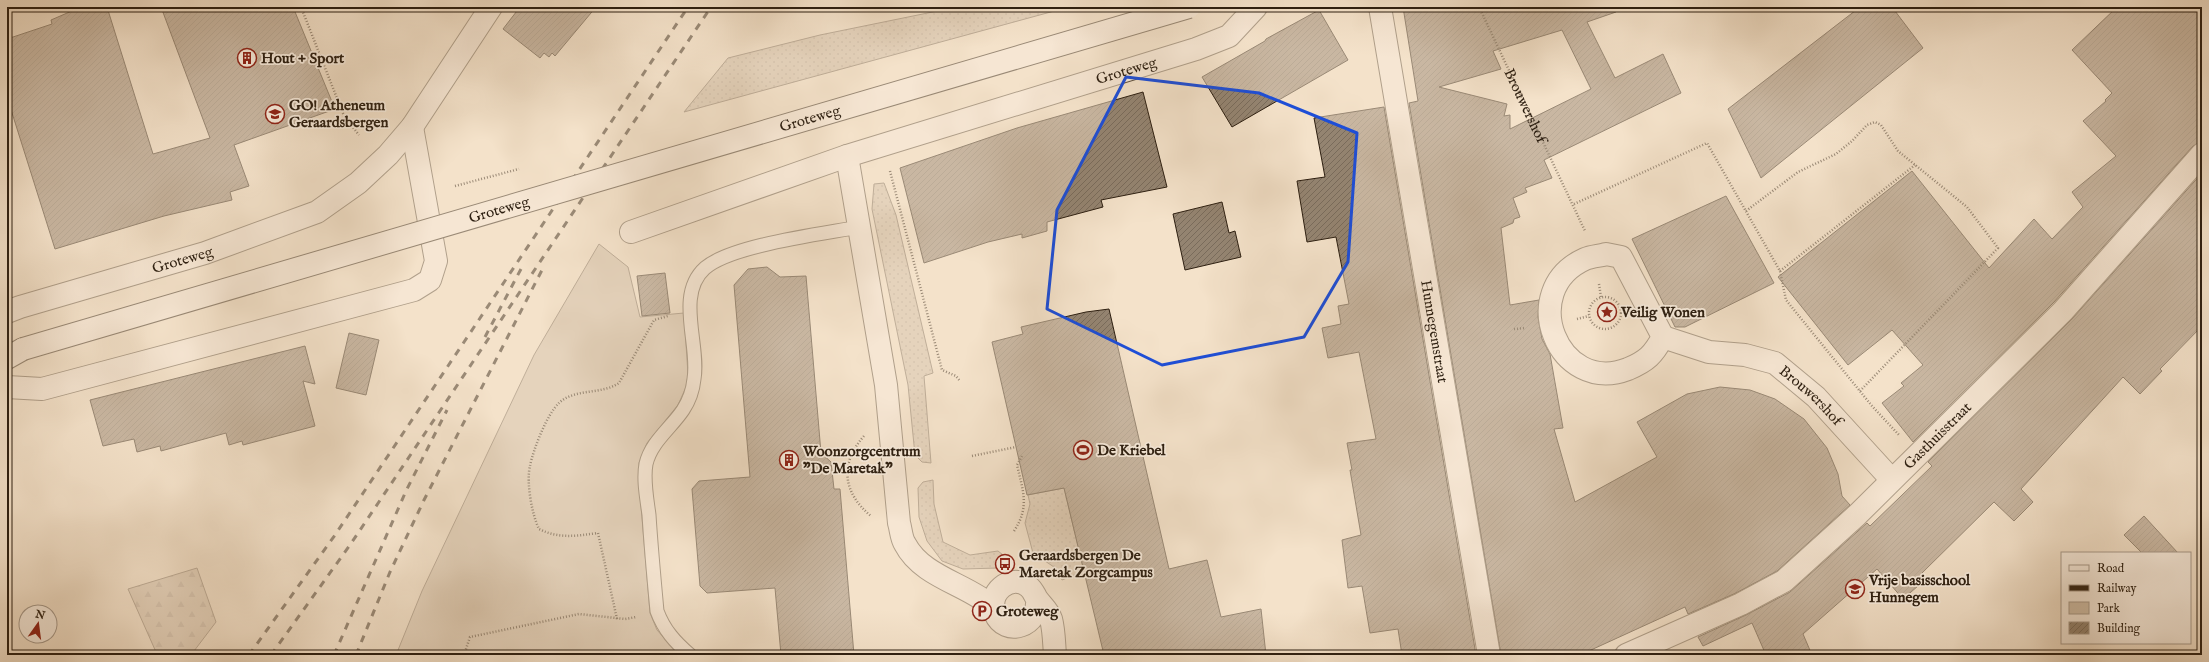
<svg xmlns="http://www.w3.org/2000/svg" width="2209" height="662" font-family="'IM FELL English',serif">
<defs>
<pattern id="grass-dots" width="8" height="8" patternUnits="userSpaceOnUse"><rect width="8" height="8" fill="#d2c1ab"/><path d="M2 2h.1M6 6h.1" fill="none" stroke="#b5a592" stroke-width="1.8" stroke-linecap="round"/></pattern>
<pattern id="forest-firs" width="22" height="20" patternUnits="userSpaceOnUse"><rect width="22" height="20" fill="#d2c1ab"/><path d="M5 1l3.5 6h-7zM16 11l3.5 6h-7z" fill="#b5a592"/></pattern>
<pattern id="building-hatch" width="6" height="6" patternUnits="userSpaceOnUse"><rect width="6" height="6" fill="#948471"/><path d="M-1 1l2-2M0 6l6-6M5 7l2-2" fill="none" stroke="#796b5b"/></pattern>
</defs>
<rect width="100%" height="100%" fill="#f4e2ca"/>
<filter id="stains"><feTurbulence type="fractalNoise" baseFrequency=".005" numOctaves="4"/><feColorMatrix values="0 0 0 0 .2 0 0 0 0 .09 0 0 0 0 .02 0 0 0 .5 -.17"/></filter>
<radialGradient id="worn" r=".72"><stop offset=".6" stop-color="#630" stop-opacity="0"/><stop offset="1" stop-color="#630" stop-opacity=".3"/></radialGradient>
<g fill="url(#grass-dots)" stroke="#80705e">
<path d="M957,7H1069L684,112L728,58L820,35Z"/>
<path d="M884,183L896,215L933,373L924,376L931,463L922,462L915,455L908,385L872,209L874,184Z"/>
<path d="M933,480L934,504L943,542L970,555L998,551L1003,555L1001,565L998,568L963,569L942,561L927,541L919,517L918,488L923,482Z"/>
<path d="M1064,488L1084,571L1062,580L1057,569L1033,553L1025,523L1030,504L1028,495Z"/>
</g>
<path fill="url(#forest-firs)" stroke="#80705e" d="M197,568L216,622L191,655H154L156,652L128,589Z"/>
<path fill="#d2c1ab" stroke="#80705e" d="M599,244L628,267L640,317L684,313L688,375L686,387L678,405L647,443L639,463L640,494L650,613L657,630L679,655H396L422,591L534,355Z"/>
<g fill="url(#building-hatch)" stroke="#2d1f11" fill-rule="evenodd">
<path d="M81,7H107L153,154L210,138L161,7H293L335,109L234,145L249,186L230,192L232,200L164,216L55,249L7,97V39L52,24L51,20Z"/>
<path d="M520,7H596L555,56L552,53L549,57L544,53L540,58L503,29Z"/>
<path d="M1403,7H1615L1616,12L1587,22L1615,78L1663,54L1681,93L1544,160L1552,178L1525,188L1527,192L1513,198L1520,217L1514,219L1513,223L1501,228L1510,305L1539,300L1538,317L1542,339L1550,354L1563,428L1554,429L1575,502L1657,457L1637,422L1687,394L1720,387L1750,390L1775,399L1804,419L1827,448L1838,474L1842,496L1850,505L1777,571L1736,593L1688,614L1685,607L1580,655H1501L1409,103L1418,101ZM1562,30L1591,89L1510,129V115L1504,116L1507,104L1439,87L1501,69L1493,51Z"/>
<path d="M1860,7H1892L1923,48L1761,178L1728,109Z"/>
<path d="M2117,7H2202V142L2193,146L2054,302L1913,442L1882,403L1904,386L1901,383L1923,365L1892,330L1848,365L1778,277L1912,171L1989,268L2034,219L2052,239L2083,207L2072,192L2116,156L2083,121L2106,101L2105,100L2112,93L2072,50Z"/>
<path d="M1319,10L1348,60L1232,127L1202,77L1265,41L1266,39Z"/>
<path d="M1143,92L1167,187L1101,200L1103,207L1047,222V231L1022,238V234L988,242L924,263L900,168L1017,128Z"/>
<path d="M1384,107L1476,655H1402L1398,629L1370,633L1362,586L1348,588L1342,540L1361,535L1350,470H1352L1347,443L1376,439L1359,352L1328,358L1322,328L1341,324L1338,306L1349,304L1336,237L1307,242L1297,181L1325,177L1314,118Z"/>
<path d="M2202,173V326L2160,369L2162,371L2140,394L2123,377L2021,489L2033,502L2014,521L1994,502L1921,574L1926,579L1903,599L1877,569L1803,634L1812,655H1766L1752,623L1703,646L1698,637L1746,615L1790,592L1867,523L1870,526L1932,466L1928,462L2072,319Z"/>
<path d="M1726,196L1774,283L1685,327H1675L1632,239Z"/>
<path d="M1222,202L1229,233L1235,231L1241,257L1185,270L1173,214Z"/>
<path d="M767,267L780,277L806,276L821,453L831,462L834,489H840L854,655H781L775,588L707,593L700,586L692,489L699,481L750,477L734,285L748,269Z"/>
<path d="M665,273L670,313L642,316L637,276Z"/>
<path d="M1109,309L1169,569L1207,560L1221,617L1261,609L1266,655H1104L1064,488L1027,495L992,342L1023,334L1021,327L1086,312Z"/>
<path d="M349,333L379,340L366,395L336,388Z"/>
<path d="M305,346L315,384L303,381L315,426L243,445L242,441L229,445L226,433L161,451L160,446L137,452L134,439L103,446L90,400Z"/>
<path d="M2144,516L2178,553H2142L2124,535Z"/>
</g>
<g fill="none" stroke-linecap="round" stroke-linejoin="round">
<defs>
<path id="lane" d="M690,655C675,642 664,630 657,611C654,579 651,547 649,515C647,499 643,480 646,464C651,442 671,428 683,410C689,401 693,389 694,379C700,345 675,295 705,268C732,245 822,234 859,227"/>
<g id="street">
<path id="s2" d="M1380,7L1489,655"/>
<path d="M847,156L886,385L899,523C901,529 901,538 905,544C922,577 967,584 993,607"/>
<path id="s3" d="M631,232L847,156L1196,49L1229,36L1256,7"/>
<path d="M1606,254L1621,257L1663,337C1653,355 1647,361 1628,369C1558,396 1516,290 1585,259C1592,256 1600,256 1606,254Z"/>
<path id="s4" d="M7,312L20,307L205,253L317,212L358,183L388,155L412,127L491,7"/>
<path id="s5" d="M1663,337L1709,352L1745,355L1775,363L1816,397L1891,479"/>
<path d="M7,387L42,389L414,290L430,280L436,261L412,127"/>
<path d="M1037,599C1040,626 1005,638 995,613C987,593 1010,573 1028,586C1033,590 1034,594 1037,599C1042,606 1048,610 1051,619C1054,630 1054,643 1055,655"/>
<path id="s6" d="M1626,655L1741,604L1784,581L1857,515L2063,311L2202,154"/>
</g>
<path id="secondary" d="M7,358L23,349"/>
</defs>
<use href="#lane" stroke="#5f503f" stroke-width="15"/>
<use href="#street" stroke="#5f503f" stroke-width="24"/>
<use href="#secondary" stroke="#2d1f11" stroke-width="24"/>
<g stroke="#2d1f11" stroke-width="2.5" stroke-dasharray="1 2" stroke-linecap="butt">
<path d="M301,7L344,116L359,135"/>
<path id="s1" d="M1479,7L1585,231"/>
<path d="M890,171L942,370L956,376L960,381"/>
<path d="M455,186L519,169"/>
<path d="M1574,204L1707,143L1780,271L1786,300L1872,406L1899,435"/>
<path d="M1746,211L1798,172L1836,154L1852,141L1867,125L1875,122L1881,125L1898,151L1967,207L1998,248L1860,391"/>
<path d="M1780,271L1915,165"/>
<path d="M1599,284L1601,297"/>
<circle cx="1605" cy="313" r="16"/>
<path d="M1577,319L1589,316"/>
<path d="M1514,329L1525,328"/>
<path d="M864,436C839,464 843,493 871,516"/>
<path d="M972,456L1016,447"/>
<path d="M1014,531C1030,507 1023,491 1017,465L1022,456"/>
<path d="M617,619L598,533C576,536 559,539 539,529C532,515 526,482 530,466C533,450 547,414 559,403C575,388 601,395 619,383L654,320L668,316"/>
<path d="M464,655L470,637L579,614L625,619L636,617"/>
</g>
<use href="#lane" stroke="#f8ecdd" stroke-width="13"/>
<use href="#street" stroke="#f8ecdd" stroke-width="22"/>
<use href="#secondary" stroke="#f8ecdd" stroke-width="22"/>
<g stroke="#2d1f11" stroke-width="3" stroke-dasharray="7 7" stroke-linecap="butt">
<path d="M485,337L522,267"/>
<path d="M249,655L335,535L688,7"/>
<path d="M271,655L350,545L711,7"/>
<path d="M334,655L406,491L447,410"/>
<path d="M356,655L390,572L424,500L542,270"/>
</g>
<defs>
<g id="secondary-bridge">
<path id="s7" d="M23,349L1189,7"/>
</g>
</defs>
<use href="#secondary-bridge" stroke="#2d1f11" stroke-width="24" stroke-linecap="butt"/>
<use href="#secondary-bridge" stroke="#f8ecdd" stroke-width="22"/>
</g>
<path d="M0 0H2209V662H0ZM1126,77L1259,93L1357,133L1348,262L1304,337L1162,365L1047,309L1057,210Z" fill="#f4e2ca" fill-opacity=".55" fill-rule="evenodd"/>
<path fill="none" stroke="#1d4ed8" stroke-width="3" stroke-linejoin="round" d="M1126,77L1259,93L1357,133L1348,262L1304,337L1162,365L1047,309L1057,210Z"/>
<defs>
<symbol id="building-ring" viewBox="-11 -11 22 22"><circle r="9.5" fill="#f8ecdd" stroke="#8f2418" stroke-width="1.5"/><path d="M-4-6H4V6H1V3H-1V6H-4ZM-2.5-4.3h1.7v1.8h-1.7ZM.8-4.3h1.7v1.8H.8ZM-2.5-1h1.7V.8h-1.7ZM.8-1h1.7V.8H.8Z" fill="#8f2418"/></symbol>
<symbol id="school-ring" viewBox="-11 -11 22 22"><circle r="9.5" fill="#f8ecdd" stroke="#8f2418" stroke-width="1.5"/><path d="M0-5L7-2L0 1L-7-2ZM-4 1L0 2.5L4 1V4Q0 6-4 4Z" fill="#8f2418"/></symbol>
<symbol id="sight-ring" viewBox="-11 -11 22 22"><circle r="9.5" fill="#f8ecdd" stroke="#8f2418" stroke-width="1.5"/><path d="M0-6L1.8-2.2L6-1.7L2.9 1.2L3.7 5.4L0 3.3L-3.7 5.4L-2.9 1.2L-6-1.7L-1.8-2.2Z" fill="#8f2418"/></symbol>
<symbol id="stadium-ring" viewBox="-11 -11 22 22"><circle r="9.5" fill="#f8ecdd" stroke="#8f2418" stroke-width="1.5"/><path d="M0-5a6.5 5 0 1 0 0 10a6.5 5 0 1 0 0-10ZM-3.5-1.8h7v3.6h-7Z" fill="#8f2418"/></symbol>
<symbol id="bus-ring" viewBox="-11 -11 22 22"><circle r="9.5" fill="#f8ecdd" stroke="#8f2418" stroke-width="1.5"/><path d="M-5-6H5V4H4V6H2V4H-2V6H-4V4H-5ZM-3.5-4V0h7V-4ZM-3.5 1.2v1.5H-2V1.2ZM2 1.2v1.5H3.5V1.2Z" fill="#8f2418"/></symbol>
<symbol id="parking-ring" viewBox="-11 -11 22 22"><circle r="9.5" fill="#f8ecdd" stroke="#8f2418" stroke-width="1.5"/><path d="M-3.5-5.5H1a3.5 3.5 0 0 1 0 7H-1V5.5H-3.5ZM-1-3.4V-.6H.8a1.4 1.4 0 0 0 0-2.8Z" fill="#8f2418"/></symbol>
</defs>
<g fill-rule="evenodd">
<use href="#building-ring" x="236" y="47" width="22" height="22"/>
<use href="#school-ring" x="264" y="103" width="22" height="22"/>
<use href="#sight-ring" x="1596" y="301" width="22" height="22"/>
<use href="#stadium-ring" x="1072" y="439" width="22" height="22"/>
<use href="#building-ring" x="778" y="449" width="22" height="22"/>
<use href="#bus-ring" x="994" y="553" width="22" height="22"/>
<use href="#school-ring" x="1844" y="578" width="22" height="22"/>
<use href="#parking-ring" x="971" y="600" width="22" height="22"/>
</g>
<g text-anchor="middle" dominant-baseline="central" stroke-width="3.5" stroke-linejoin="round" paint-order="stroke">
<g font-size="15" font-weight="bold" fill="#2d1f11" stroke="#f8ecdd" text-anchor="start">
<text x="261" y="58">Hout + Sport</text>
<text x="289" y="105">GO! Atheneum<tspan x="289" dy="17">Geraardsbergen</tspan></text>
<text x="1621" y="312">Veilig Wonen</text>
<text x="1097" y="450">De Kriebel</text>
<text x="803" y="451">Woonzorgcentrum<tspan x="803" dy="17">"De Maretak"</tspan></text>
<text x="1019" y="555">Geraardsbergen De<tspan x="1019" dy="17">Maretak Zorgcampus</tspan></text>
<text x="1869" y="580">Vrije basisschool<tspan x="1869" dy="17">Hunnegem</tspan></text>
<text x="996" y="611">Groteweg</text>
</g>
<g font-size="15" fill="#2d1f11" stroke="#f8ecdd">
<text stroke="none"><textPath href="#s3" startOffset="521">Groteweg</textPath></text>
<text stroke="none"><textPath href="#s1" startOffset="109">Brouwershof</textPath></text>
<text stroke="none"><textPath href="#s7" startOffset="820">Groteweg</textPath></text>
<text stroke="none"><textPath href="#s7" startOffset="496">Groteweg</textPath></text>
<text stroke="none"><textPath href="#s4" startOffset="183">Groteweg</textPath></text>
<text stroke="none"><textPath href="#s2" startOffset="329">Hunnegemstraat</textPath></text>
<text stroke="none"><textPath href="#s5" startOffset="164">Brouwershof</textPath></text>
<text stroke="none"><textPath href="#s6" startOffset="386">Gasthuisstraat</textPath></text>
</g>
</g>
<rect width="2209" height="662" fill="none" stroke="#f4e2ca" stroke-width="24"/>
<rect x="8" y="8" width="2193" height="646" fill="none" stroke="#2d1f11" stroke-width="2"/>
<rect x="12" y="12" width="2185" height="638" fill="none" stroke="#2d1f11"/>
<rect x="2061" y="552" width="130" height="92" fill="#f8ecdd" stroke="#a79a8b"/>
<rect x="2069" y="565" width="20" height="6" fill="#f8ecdd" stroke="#a79a8b"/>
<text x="2097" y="572" font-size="12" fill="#2d1f11">Road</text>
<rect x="2069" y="585" width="20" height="6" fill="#2d1f11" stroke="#a79a8b"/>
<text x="2097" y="592" font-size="12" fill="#2d1f11">Railway</text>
<rect x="2069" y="602" width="20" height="12" fill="#d2c1ab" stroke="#a79a8b"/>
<text x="2097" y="612" font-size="12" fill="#2d1f11">Park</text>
<rect x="2069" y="622" width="20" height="12" fill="url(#building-hatch)" stroke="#a79a8b"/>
<text x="2097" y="632" font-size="12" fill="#2d1f11">Building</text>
<g transform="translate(38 624) rotate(14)"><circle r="19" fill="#f8ecdd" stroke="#a79a8b"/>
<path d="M0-3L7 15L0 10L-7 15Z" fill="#8f2418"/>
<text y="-6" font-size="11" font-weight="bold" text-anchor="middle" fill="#2d1f11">N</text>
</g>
<rect width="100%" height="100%" filter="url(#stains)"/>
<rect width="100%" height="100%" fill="url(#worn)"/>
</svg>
